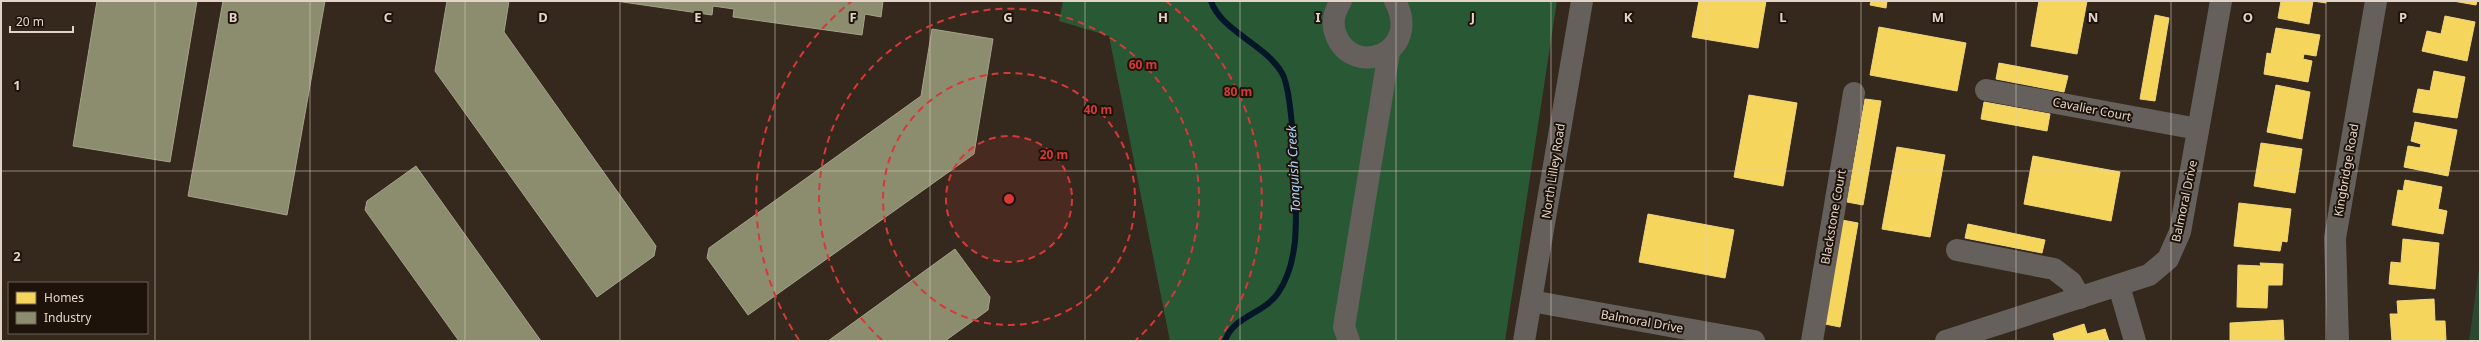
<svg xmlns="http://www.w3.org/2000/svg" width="2481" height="342" font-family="'Noto Sans',sans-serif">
<rect width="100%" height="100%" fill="#35281d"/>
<path fill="#2b4830" d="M2480,261V341H2469Z"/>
<path fill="#295835" d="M1063,1H1557L1505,341H1170L1109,36L1059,21Z"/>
<g fill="#f6d55c" stroke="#f1d57c">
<path d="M1699,1H1766L1758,48L1692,37Z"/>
<path d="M1871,1H1887L1886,8L1870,5Z"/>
<path d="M2039,1H2087L2077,54L2031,46Z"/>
<path d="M2281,1H2326V3L2313,1L2309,24L2278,18Z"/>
<path d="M2453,1H2477L2476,5Z"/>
<path d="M2155,15L2169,18L2155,101L2140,99Z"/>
<path d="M2445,16L2475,22L2467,61L2422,51L2427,31L2441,34Z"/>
<path d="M1879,27L1966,43L1957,91L1870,75Z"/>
<path d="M2276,28L2320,35L2316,56L2304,54L2303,59L2312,61L2308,82L2264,74L2267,53L2271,54Z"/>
<path d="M1999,63L2068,76L2064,92L1996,79Z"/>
<path d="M2434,71L2465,77L2457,118L2413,112L2418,89L2430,91Z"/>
<path d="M2276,85L2310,92L2302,139L2267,132Z"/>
<path d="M1749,95L1797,103L1783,186L1734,177Z"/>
<path d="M1865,99L1881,101L1863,205L1847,202Z"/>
<path d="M1984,102L2050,114L2047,131L1981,119Z"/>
<path d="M2415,122L2457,130L2448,176L2404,167L2408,146L2420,148L2421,144L2411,141Z"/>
<path d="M2261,143L2302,149L2295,193L2254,186Z"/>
<path d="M1897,147L1945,155L1930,237L1882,229Z"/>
<path d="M2033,156L2120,172L2111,221L2024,204Z"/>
<path d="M2405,180L2442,187L2438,209L2447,211L2443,234L2392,225L2398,190L2403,191Z"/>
<path d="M2239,203L2291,209L2287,242L2282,241L2280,251L2234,246Z"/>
<path d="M1648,214L1734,230L1725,278L1639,262Z"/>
<path d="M1842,220L1858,223L1840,327L1825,324Z"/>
<path d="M1968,224L2045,240L2042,253L1965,238Z"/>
<path d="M2403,239L2439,243L2435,289L2389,284L2391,262L2401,263Z"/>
<path d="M2260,263L2283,264L2282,285H2268L2267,308L2237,307L2238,265L2261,266Z"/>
<path d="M2434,299L2435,321H2445L2446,341H2392L2390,314H2398L2397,301Z"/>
<path d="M2283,320L2284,341H2230V323Z"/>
<path d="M2084,324L2087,334L2105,329L2109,341H2055L2053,334Z"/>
</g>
<g fill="#8c8c6e" stroke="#a6a289">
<path d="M97,1H197L170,162L73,146Z"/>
<path d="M223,1H325L287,215L188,196Z"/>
<path d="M447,1H509L504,32L656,246L654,256L597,297L435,71Z"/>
<path d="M616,1H883L881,17L865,14L862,35L733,17L734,9L713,6L712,15Z"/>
<path d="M932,29L993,39L974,154L748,315L707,258L709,248L921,96Z"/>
<path d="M416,166L541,341H459L365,210L367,201Z"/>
<path d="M955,249L990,297L988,310L945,341H828Z"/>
</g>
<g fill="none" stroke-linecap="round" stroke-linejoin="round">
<path stroke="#051628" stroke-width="6" d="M1211,1C1221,31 1265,44 1282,73C1294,93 1299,222 1294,248C1292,263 1287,280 1278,293C1264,314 1233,316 1225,341"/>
<g stroke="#65605b" stroke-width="22">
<path d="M1341,1C1334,12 1331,23 1336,35C1353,79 1423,53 1395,1"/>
<path d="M1986,90L2198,129"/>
<path d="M1957,250L2054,269L2071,282L2080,298"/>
<path d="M2119,286L2135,341"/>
<path d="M1531,301L1754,341"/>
<path d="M1349,341L1344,327L1389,52"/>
<path d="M1524,341L1582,1"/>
<path d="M1812,341L1854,93"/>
<path d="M1946,341L2149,275L2168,259L2180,232L2221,1"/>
<path d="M2338,341L2335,238L2376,1"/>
</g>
</g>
<path fill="none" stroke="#e4d4c8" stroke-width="1" stroke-opacity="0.55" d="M155,1V341M310,1V341M465,1V341M620,1V341M775,1V341M930,1V341M1085,1V341M1240,1V341M1396,1V341M1551,1V341M1706,1V341M1861,1V341M2016,1V341M2171,1V341M2326,1V341M1,171H2480"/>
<circle cx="1009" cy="199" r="63" fill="#d73938" fill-opacity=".12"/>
<g fill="none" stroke="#d73938" stroke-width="2" stroke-dasharray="7 5">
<circle cx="1009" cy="199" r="63"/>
<circle cx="1009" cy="199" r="126"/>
<path d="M882 340A190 190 0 1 1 1136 340"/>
<path d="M799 340A253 253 0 0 1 852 1M1166 1A253 253 0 0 1 1219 340"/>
</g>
<g text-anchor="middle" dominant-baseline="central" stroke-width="4" stroke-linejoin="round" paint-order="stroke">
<g font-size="12" fill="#e4d4c8" stroke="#1e130b">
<text transform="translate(2092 109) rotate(11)">Cavalier Court</text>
<text transform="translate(2346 170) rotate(-80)">Kingbridge Road</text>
<text transform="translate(1553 171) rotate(-81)">North Lilley Road</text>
<text transform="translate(2184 201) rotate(-78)">Balmoral Drive</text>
<text transform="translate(1833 217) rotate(-80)">Blackstone Court</text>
<text transform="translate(1642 321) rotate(10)">Balmoral Drive</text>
</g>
<g font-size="13" font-style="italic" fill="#abd2fb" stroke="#1e130b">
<text transform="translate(1293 169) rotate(-93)">Tonquish Creek</text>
</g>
</g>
<g font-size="13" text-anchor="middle" font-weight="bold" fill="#e4d4c8" stroke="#1e130b" stroke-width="4" stroke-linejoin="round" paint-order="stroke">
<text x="233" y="22">B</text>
<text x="388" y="22">C</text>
<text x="543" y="22">D</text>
<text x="698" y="22">E</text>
<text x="853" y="22">F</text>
<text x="1008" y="22">G</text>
<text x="1163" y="22">H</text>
<text x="1318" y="22">I</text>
<text x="1473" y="22">J</text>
<text x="1628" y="22">K</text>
<text x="1783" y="22">L</text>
<text x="1938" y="22">M</text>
<text x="2093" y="22">N</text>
<text x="2248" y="22">O</text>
<text x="2403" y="22">P</text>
<text x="17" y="90">1</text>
<text x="17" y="261">2</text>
</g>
<circle cx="1009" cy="199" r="6" fill="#d73938" stroke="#1e130b" stroke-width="2"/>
<g font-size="12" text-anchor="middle" font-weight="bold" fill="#d73938" stroke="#1e130b" stroke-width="4" stroke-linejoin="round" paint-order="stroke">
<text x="1143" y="69">60 m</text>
<text x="1238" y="96">80 m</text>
<text x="1098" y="114">40 m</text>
<text x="1054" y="159">20 m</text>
</g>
<rect width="2481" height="342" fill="none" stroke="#e4d4c8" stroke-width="4"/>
<rect x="8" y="282" width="140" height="52" fill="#1e130b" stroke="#6d6057"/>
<rect x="16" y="292" width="20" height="12" fill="#f6d55c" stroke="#6d6057"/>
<text x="44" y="302" font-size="12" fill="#e4d4c8">Homes</text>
<rect x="16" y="312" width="20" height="12" fill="#8c8c6e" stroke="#6d6057"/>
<text x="44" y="322" font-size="12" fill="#e4d4c8">Industry</text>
<path d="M10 26v6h63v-6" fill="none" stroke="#e4d4c8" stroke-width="2"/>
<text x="16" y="26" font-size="12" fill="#e4d4c8" stroke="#1e130b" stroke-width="3" paint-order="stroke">20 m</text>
</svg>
